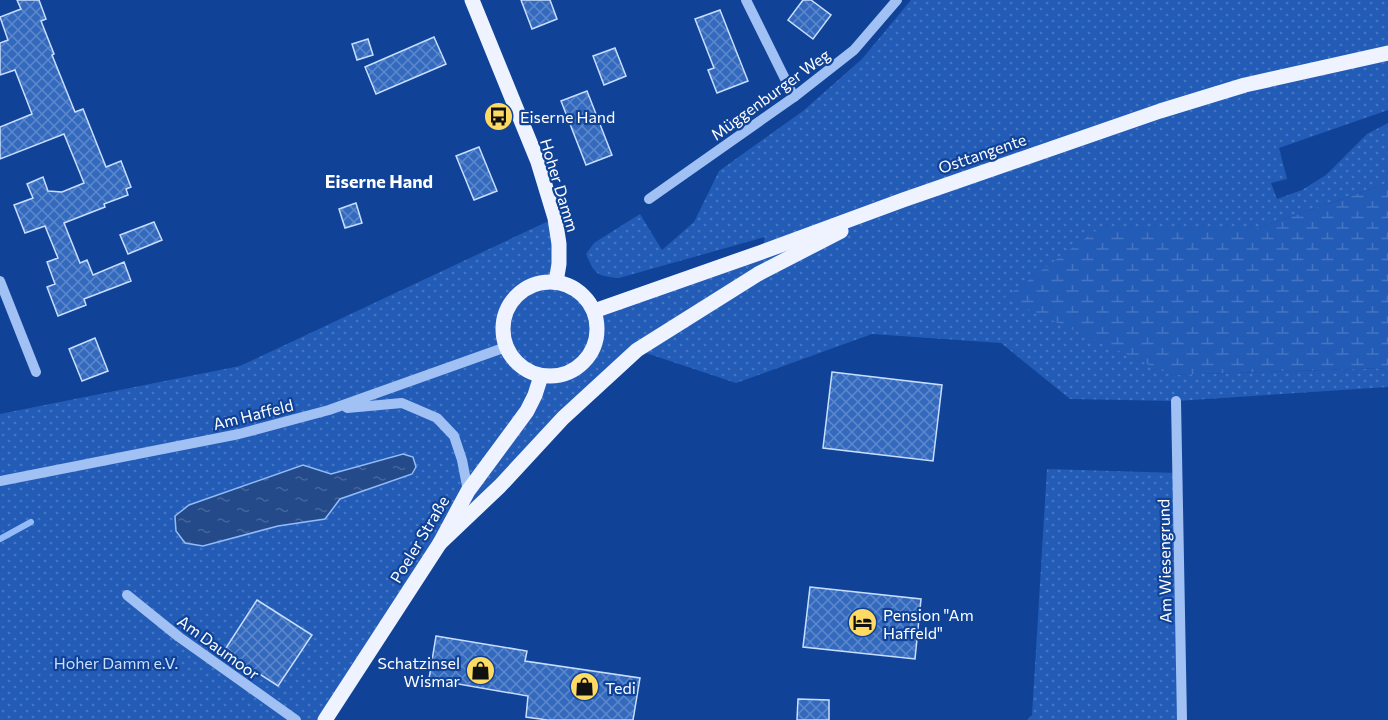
<svg xmlns="http://www.w3.org/2000/svg" width="1388" height="720" font-family="Commissioner,sans-serif">
<defs>
<pattern id="grass-dots" width="8" height="8" patternUnits="userSpaceOnUse" patternTransform="scale(1.5)"><rect width="8" height="8" fill="#235cb7"/><path d="M2 2h.1M6 6h.1" fill="none" stroke="#4474c2" stroke-width="1.8" stroke-linecap="round"/></pattern>
<pattern id="wetland-marsh" width="20" height="14" patternUnits="userSpaceOnUse" patternTransform="scale(1.5)"><rect width="20" height="14" fill="#235cb7"/><path d="M1 5h8M5 5V1M11 12h8M15 12V8" fill="none" stroke="#4474c2"/></pattern>
<pattern id="water-ripples" width="26" height="14" patternUnits="userSpaceOnUse" patternTransform="scale(1.5)"><rect width="26" height="14" fill="#244a89"/><path d="M2 4q2-2 4 0t4 0M15 11q2-2 4 0t4 0" fill="none" stroke="#45659b"/></pattern>
<pattern id="building-cross-hatch" width="8" height="8" patternUnits="userSpaceOnUse" patternTransform="scale(1.5)"><rect width="8" height="8" fill="#346abe"/><path d="M0 0l8 8M0 8l8-8" fill="none" stroke="#5d88cb"/></pattern>
</defs>
<rect width="100%" height="100%" fill="#104397"/>
<g fill="url(#grass-dots)">
<path d="M911,0H1388V110L1279,148L1287,179L1271,183L1277,199L1302,190L1326,175L1367,134L1388,123V183L1255,229H1098L1171,375L1388,368V387L1176,401L1070,399L1001,343L872,334L736,383L637,350L440,543L325,720H0V414L240,366L555,218L556,275C581,279 588,288 599,309L762,252L765,237L619,278C597,276 595,275 586,254L594,243L640,214L662,250L694,222L719,171L803,111L862,59Z"/>
<path d="M1047,469L1177,473L1182,720H1027L1032,715Z"/>
</g>
<path fill="url(#wetland-marsh)" d="M1388,183V368L1171,375L1004,298L1098,229H1255Z"/>
<path fill="url(#water-ripples)" stroke="#92bbf7" stroke-width="1.5" d="M403,454L413,457L416,467L412,474L340,499L325,519L278,526L203,546L185,543L176,531L175,516L189,505L303,465L331,474Z"/>
<g fill="none" stroke-linecap="round" stroke-linejoin="round">
<path stroke="#92bbf7" stroke-width="6" d="M0,539L31,522"/>
</g>
<g fill="url(#building-cross-hatch)" stroke="#c9defe" stroke-width="1.5">
<path d="M17,0H39L46,19L41,21L54,54L52,55L75,112L83,109L106,167L121,161L131,187L126,189L128,195L104,204L105,207L64,223L80,263L87,260L93,275L124,262L131,281L84,299L86,305L58,316L47,287L55,284L47,262L58,258L45,226L25,233L14,205L33,198L27,184L43,177L48,191L62,192L84,183L64,134L0,159V127L32,114L15,70L0,75V43L8,40L0,17L21,9Z"/>
<path d="M521,0H550L557,19L532,29Z"/>
<path d="M803,0H811L831,15L813,39L788,20Z"/>
<path d="M720,10L748,81L717,93L708,70L714,68L695,19Z"/>
<path d="M434,37L446,64L376,94L365,67Z"/>
<path d="M368,39L373,55L357,60L352,44Z"/>
<path d="M615,48L626,76L604,85L593,56Z"/>
<path d="M587,91L612,155L586,165L561,101Z"/>
<path d="M479,147L497,191L474,200L456,156Z"/>
<path d="M356,203L362,223L345,228L339,209Z"/>
<path d="M154,222L162,240L128,254L120,235Z"/>
<path d="M95,338L108,371L82,381L69,349Z"/>
<path d="M832,372L942,385L933,461L823,448Z"/>
<path d="M810,587L921,599L915,659L803,647Z"/>
<path d="M257,600L312,635L278,686L224,651Z"/>
<path d="M436,636L527,651L525,661L640,678L633,720H547L526,717L528,696L429,679Z"/>
<path d="M798,699L829,700V720H797Z"/>
</g>
<g fill="none" stroke-linecap="round" stroke-linejoin="round">
<g stroke="#a1c1f4" stroke-width="10">
<path d="M746,0L794,97"/>
<path d="M649,199L794,97L854,50L897,0"/>
<path d="M0,281L36,372"/>
<path d="M1176,401L1182,720"/>
<path d="M347,408L402,403L437,418L454,436L462,460L468,491"/>
<path d="M0,481L239,434L329,410L506,347"/>
<path d="M127,595L179,637L296,720"/>
</g>
<g stroke="#eef3ff" stroke-width="15">
<path d="M472,0L538,162L555,218L559,244V264L556,282"/>
<circle cx="550" cy="329" r="47"/>
<path d="M594,311L762,252L903,200L1160,111L1245,85L1388,53"/>
<path d="M440,543L500,486L563,418L637,350L758,274L841,231"/>
<path d="M325,720L440,543L468,491L527,411L535,395L541,376"/>
</g>
</g>
<defs>
<symbol id="bus-disc" viewBox="-11 -11 22 22"><circle r="9.5" fill="#ffdb64" stroke="#104397"/><path d="M-5-6H5V4H4V6H2V4H-2V6H-4V4H-5ZM-3.5-4V0h7V-4ZM-3.5 1.2v1.5H-2V1.2ZM2 1.2v1.5H3.5V1.2Z" fill="#111"/></symbol>
<symbol id="hotel-disc" viewBox="-11 -11 22 22"><circle r="9.5" fill="#ffdb64" stroke="#104397"/><path d="M-6-4.5h1.5V1H6V5H4.5V3h-9V5H-6ZM-4 0a1.8 1.8 0 1 1 3.6 0ZM.5 0V-2.5h3Q6-2.5 6 0Z" fill="#111"/></symbol>
<symbol id="shop-disc" viewBox="-11 -11 22 22"><circle r="9.5" fill="#ffdb64" stroke="#104397"/><path d="M-5-2.5h2.3a2.7 3.5 0 0 1 5.4 0H5L5.5 6h-11ZM-1.5-2.5h3a1.5 2.3 0 0 0-3 0Z" fill="#111"/></symbol>
</defs>
<g fill-rule="evenodd">
<use href="#bus-disc" x="482" y="100" width="33" height="33"/>
<use href="#hotel-disc" x="846" y="606" width="33" height="33"/>
<use href="#shop-disc" x="464" y="654" width="33" height="33"/>
<use href="#shop-disc" x="568" y="670" width="33" height="33"/>
</g>
<g text-anchor="middle" dominant-baseline="central" stroke-width="4.5" stroke-linejoin="round" paint-order="stroke">
<g font-size="16" fill="#fff" stroke="#104397">
<text transform="translate(770 94) rotate(-36)">Müggenburger Weg</text>
<text transform="translate(982 153) rotate(-19)">Osttangente</text>
<text transform="translate(560 185) rotate(73)">Hoher Damm</text>
<text transform="translate(253 414) rotate(-14)">Am Haffeld</text>
<text transform="translate(419 539) rotate(-59)">Poeler Straße</text>
<text transform="translate(1164 561) rotate(-91)">Am Wiesengrund</text>
<text transform="translate(219 647) rotate(36)">Am Daumoor</text>
</g>
<g font-size="16" fill="#fff" stroke="#104397" text-anchor="start">
<text x="520" y="116">Eiserne Hand</text>
<text x="883" y="614">Pension "Am<tspan x="883" dy="18">Haffeld"</tspan></text>
<text x="460" y="662" text-anchor="end">Schatzinsel<tspan x="460" dy="18">Wismar</tspan></text>
<text x="605" y="687">Tedi</text>
</g>
<g font-size="16" fill="#c9defe" stroke="#104397">
<text x="116" y="662">Hoher Damm e.V.</text>
</g>
<g font-size="18" font-weight="bold" fill="#fff" stroke="#104397">
<text x="379" y="181">Eiserne Hand</text>
</g>
</g>
</svg>
